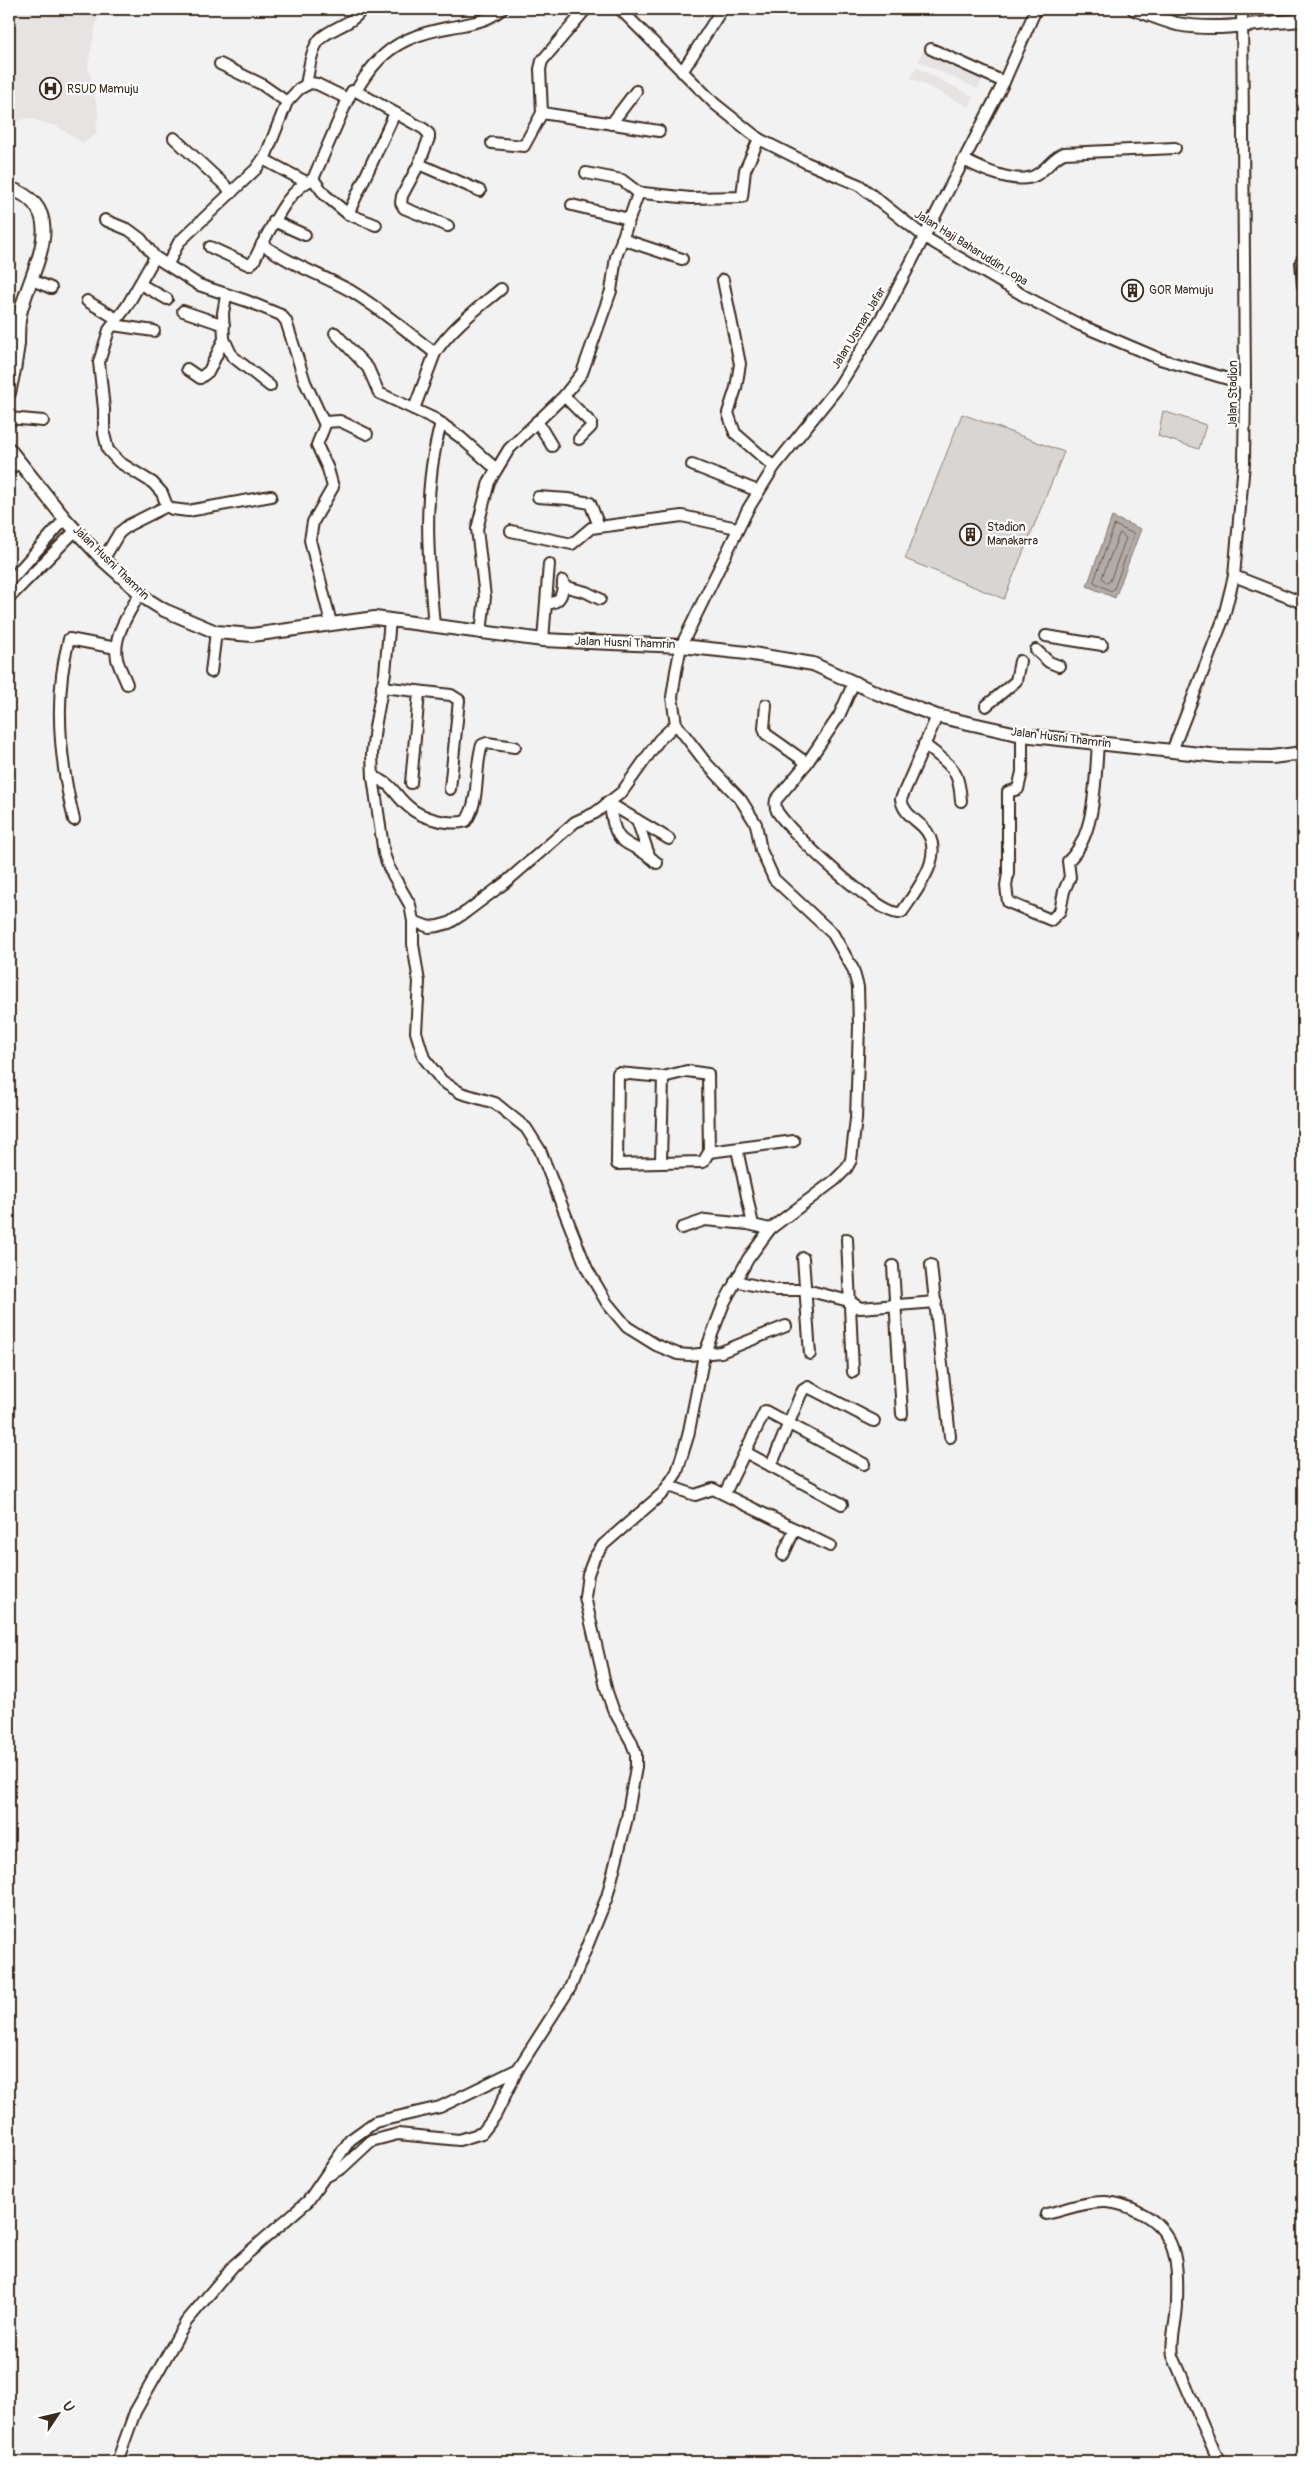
<svg xmlns="http://www.w3.org/2000/svg" width="1312" height="2471" font-family="Pangolin,sans-serif">
<rect width="100%" height="100%" fill="#f3f2f2"/>
<filter id="ink" filterUnits="userSpaceOnUse"><feTurbulence type="fractalNoise" baseFrequency=".02" numOctaves="2"/><feDisplacementMap in="SourceGraphic" scale="10" xChannelSelector="R" yChannelSelector="G"/><feConvolveMatrix kernelMatrix="1 2 1 2 8 2 1 2 1" color-interpolation-filters="sRGB"/></filter>
<g filter="url(#ink)">
<g fill="#e6e3e2">
<path d="M9,9H99L88,66L98,111L96,134L83,143L58,127L29,118L9,123Z"/>
<path d="M924,48L984,76L978,89L918,61Z"/>
<path d="M916,67L974,97L969,107L911,78Z"/>
</g>
<g fill="#d8d5d2" stroke="#8a8078">
<path d="M1163,411L1206,425L1199,449L1158,436Z"/>
<path d="M962,414L1064,452L1004,599L905,559Z"/>
</g>
<path fill="#b2aba7" stroke="#827770" d="M1112,517L1141,529L1115,598L1087,586Z"/>
<g fill="none" stroke-linecap="round" stroke-linejoin="round">
<g stroke="#6b5e55" stroke-width="1">
<path d="M1115,525L1134,534L1114,589L1111,591L1094,582Z"/>
<path d="M1120,533L1126,538L1110,581L1107,583L1102,578Z"/>
</g>
<defs>
<g id="minor">
<path d="M620,9L715,104L759,139L807,163L859,185L926,238L1026,297L1080,325L1160,359L1245,384"/>
<path d="M931,49L1004,82"/>
<path d="M220,64L261,84L287,102"/>
<path d="M682,72L722,9"/>
<path d="M306,85C309,71 310,51 320,39C332,27 352,25 362,9"/>
<path d="M356,91C380,49 405,35 452,27C472,23 486,22 502,9"/>
<path d="M542,113L659,131"/>
<path d="M611,124L636,91"/>
<path d="M174,138L232,192"/>
<path d="M492,143L524,146L542,113L540,69L542,61L586,9"/>
<path d="M263,159L306,182"/>
<path d="M964,160C981,169 1018,186 1036,175C1047,169 1052,158 1064,153L1175,148"/>
<path d="M419,164L402,196L401,203L404,208L448,226"/>
<path d="M586,173L622,180L639,193"/>
<path d="M572,205L629,219"/>
<path d="M348,214L325,195L313,179L348,99"/>
<path d="M105,220L129,230L141,239L155,257L199,285L247,301L281,315L286,321L305,382L325,425L317,445L328,469L333,487L313,522L310,540L331,623"/>
<path d="M274,221L305,235"/>
<path d="M376,225L348,214L395,113"/>
<path d="M622,239L682,259"/>
<path d="M262,244C276,220 287,191 313,179"/>
<path d="M210,247L249,265L254,261L262,244C289,264 322,275 351,291C381,309 407,332 435,353L414,409"/>
<path d="M155,257L127,306L109,330L99,362L104,409V434L108,450L119,462L153,483L162,493L167,506L172,509L188,511L271,496"/>
<path d="M1303,258L1301,262L1303,286"/>
<path d="M168,264L179,242L256,169L266,155L287,102L299,89L310,83L317,84L348,99L352,91H356L424,129L429,134V138L419,164L480,191"/>
<path d="M32,280L51,288"/>
<path d="M723,280L740,364L736,388L728,413L735,433L774,467"/>
<path d="M140,284L167,299"/>
<path d="M87,301L117,319"/>
<path d="M183,311L224,325"/>
<path d="M113,325L154,331"/>
<path d="M335,333L368,368L379,393L435,419L460,437L495,468"/>
<path d="M224,339L232,356L270,386"/>
<path d="M435,353C452,327 477,309 501,289"/>
<path d="M187,369L200,378L209,371L224,339L223,313L226,296"/>
<path d="M564,396L591,423V427L579,439"/>
<path d="M9,418L43,421"/>
<path d="M537,421L552,446"/>
<path d="M325,422L340,421L367,434"/>
<path d="M692,465L758,491"/>
<path d="M9,469L19,463"/>
<path d="M538,497L568,499L590,503L599,526"/>
<path d="M511,531L572,544L591,528L682,516L737,528"/>
<path d="M103,560L119,533L129,525L167,506"/>
<path d="M1234,576L1303,603"/>
<path d="M9,582L65,519"/>
<path d="M563,586L586,592L600,599"/>
<path d="M9,598L76,530"/>
<path d="M546,604C561,603 563,594 563,581"/>
<path d="M390,620L385,673L375,727L372,754L373,777L384,854L389,868L410,905L413,921V944L419,982L416,1032L424,1058L442,1081L461,1093L495,1103L526,1128L540,1150L587,1269L607,1303L627,1327L656,1345L678,1354L689,1355L721,1352L786,1326"/>
<path d="M434,626C428,558 422,490 441,423"/>
<path d="M481,633L485,597L477,529L489,482L509,449L564,396L582,373L611,291L616,257L638,194L643,193L690,198L742,197L745,170L759,139"/>
<path d="M1046,636L1102,645"/>
<path d="M543,640L549,564"/>
<path d="M1036,650L1049,662L1059,666"/>
<path d="M211,672L216,632"/>
<path d="M127,684C124,676 119,667 117,659C112,636 130,612 140,593"/>
<path d="M382,687L451,695L459,700L450,789"/>
<path d="M766,705L764,728L766,734L807,763L839,716L854,682"/>
<path d="M986,706L1016,681L1020,661"/>
<path d="M1022,735V772L1018,789L1008,792V873L1006,886L1008,902L1051,920L1060,911L1064,891L1070,877L1068,861C1096,836 1095,779 1098,744"/>
<path d="M924,744C949,765 959,766 961,801"/>
<path d="M1172,751L1223,620L1234,576L1244,463L1245,384L1242,9"/>
<path d="M807,763L776,800C775,804 775,807 777,811C789,832 876,912 898,913L902,912C918,888 949,852 922,826C913,818 903,812 901,799L937,716"/>
<path d="M373,777C394,784 394,795 409,807C421,818 450,826 466,821C481,799 474,768 482,745L487,743L515,747"/>
<path d="M411,783L419,693"/>
<path d="M607,802L669,839"/>
<path d="M610,804C615,853 629,837 657,863"/>
<path d="M74,820C60,762 53,698 69,639L116,648"/>
<path d="M637,820L649,855"/>
<path d="M413,921L429,927L438,926L449,923L466,912L506,882L575,822L595,813L622,792L659,740L676,724"/>
<path d="M687,1071L708,1074L709,1152L703,1162L617,1164L618,1073L663,1077Z"/>
<path d="M737,1149L753,1225"/>
<path d="M709,1152L794,1141"/>
<path d="M661,1161L663,1077"/>
<path d="M682,1228L705,1220L748,1224L770,1229"/>
<path d="M847,1239L853,1372"/>
<path d="M803,1258L810,1354"/>
<path d="M931,1265L950,1437"/>
<path d="M893,1266L902,1414"/>
<path d="M735,1281L775,1290H806L849,1301L860,1308L936,1302"/>
<path d="M745,1452L842,1504"/>
<path d="M771,1466L800,1396L803,1390L808,1387L874,1421"/>
<path d="M669,1486L695,1495L713,1489L830,1546"/>
<path d="M725,1493L765,1411L864,1464"/>
<path d="M783,1555L795,1529"/>
<path d="M327,2176L342,2168L371,2141L398,2134L459,2140L482,2133L495,2116L518,2069L570,1988L607,1897L627,1818L636,1767V1754L631,1741L613,1709L607,1692L585,1597L588,1574L594,1558L603,1545L663,1493L677,1472L688,1436L704,1355L724,1303L748,1259L770,1229L835,1180L846,1169L851,1160L856,1119L859,1026L858,987L853,969L833,934L774,879L761,850L756,824L741,800L706,763L676,724L672,697L676,671L681,646L748,509L774,467L839,386L888,307L1004,82L1036,9"/>
<path d="M1046,2214C1065,2210 1086,2201 1106,2202C1118,2203 1128,2206 1139,2212C1178,2231 1178,2264 1177,2303C1177,2322 1170,2338 1173,2356L1219,2462"/>
<path d="M117,2462L135,2412L186,2322L234,2265L308,2201L350,2140L375,2122L440,2107L518,2069"/>
</g>
<g id="tertiary">
<path d="M1134,9C1148,14 1162,20 1177,24C1219,32 1261,22 1303,20"/>
<path d="M9,188C74,210 29,272 20,314C18,323 18,334 18,344C16,361 13,377 9,393"/>
<path d="M9,449L65,519L103,560L148,600L164,610L216,632L252,635L375,618L543,640L681,646L747,653L813,664L879,694L937,716L1022,735L1219,756L1272,757L1303,753"/>
</g>
</defs>
<use href="#minor" stroke="#3b2a1e" stroke-width="14"/>
<use href="#tertiary" stroke="#3b2a1e" stroke-width="16"/>
<use href="#minor" stroke="#fff" stroke-width="10"/>
<use href="#tertiary" stroke="#fff" stroke-width="12"/>
</g>
</g>
<defs>
<symbol id="hospital-ring" viewBox="-11 -11 22 22"><circle r="9.5" fill="#fff" stroke="#3b2a1e" stroke-width="1.5"/><path d="M-5-5h3v3.5h4V-5h3V5h-3V1.5h-4V5h-3Z" fill="#3b2a1e"/></symbol>
<symbol id="building-ring" viewBox="-11 -11 22 22"><circle r="9.5" fill="#fff" stroke="#3b2a1e" stroke-width="1.5"/><path d="M-4-6H4V6H1V3H-1V6H-4ZM-2.5-4.3h1.7v1.8h-1.7ZM.8-4.3h1.7v1.8H.8ZM-2.5-1h1.7V.8h-1.7ZM.8-1h1.7V.8H.8Z" fill="#3b2a1e"/></symbol>
</defs>
<g fill-rule="evenodd">
<use href="#hospital-ring" x="38" y="76" width="25" height="25"/>
<use href="#building-ring" x="1120" y="278" width="25" height="25"/>
<use href="#building-ring" x="958" y="522" width="25" height="25"/>
</g>
<g text-anchor="middle" dominant-baseline="central" stroke-width="4.5" stroke-linejoin="round" paint-order="stroke">
<g font-size="12" fill="#3b2a1e" stroke="#fff" text-anchor="start">
<text x="67" y="89">RSUD Mamuju</text>
<text x="1149" y="290">GOR Mamuju</text>
<text x="987" y="527">Stadion<tspan x="987" dy="14">Manakarra</tspan></text>
</g>
<g font-size="12" fill="#3b2a1e" stroke="#fff">
<text transform="translate(971 248) rotate(32)">Jalan Haji Baharuddin Lopa</text>
<text transform="translate(859 328) rotate(-59)">Jalan Usman Jafar</text>
<text transform="translate(1233 394) rotate(-90)">Jalan Stadion</text>
<text transform="translate(111 563) rotate(44)">Jalan Husni Thamrin</text>
<text transform="translate(625 643) rotate(2)">Jalan Husni Thamrin</text>
<text transform="translate(1061 738) rotate(7)">Jalan Husni Thamrin</text>
</g>
</g>
<rect width="1312" height="2471" fill="none" stroke="#fff" stroke-width="30"/>
<rect x="15" y="15" width="1282" height="2441" fill="none" stroke="#3b2a1e" stroke-width="2" filter="url(#ink)"/>
<g transform="translate(58 2414) rotate(55)" stroke="#ffffff" stroke-width="4" paint-order="stroke">
<path d="M0-4L9 19L0 12L-9 19Z" fill="#3b2a1e"/>
<text y="-8" font-size="14" font-weight="bold" text-anchor="middle" fill="#3b2a1e">U</text>
</g>
</svg>
